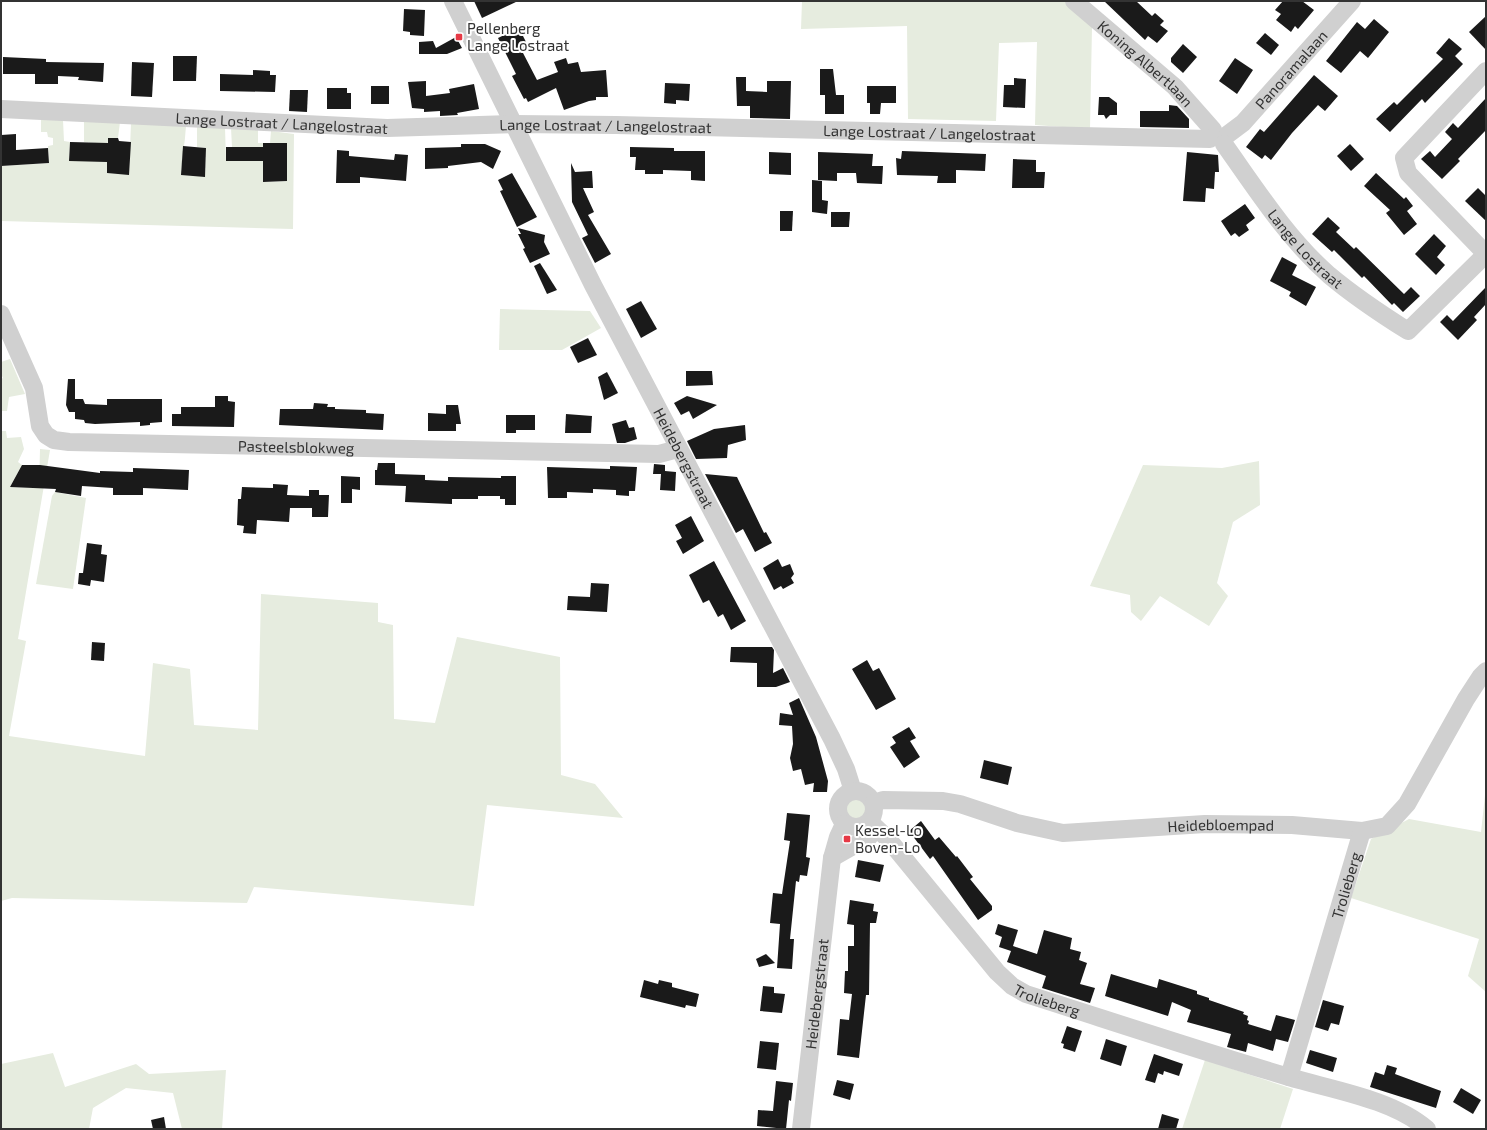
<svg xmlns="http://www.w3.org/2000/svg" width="1487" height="1130" font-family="'Exo 2',sans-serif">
<rect width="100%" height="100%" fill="#fff"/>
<g fill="#e6ecdf">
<path d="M802,1H1068L1092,27L1090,129L1035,125L1037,42L999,43L996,121L908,119L907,26L801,29Z"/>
<path d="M41,119L63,120L64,141L70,142L69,161H95V143L84,142V121L120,122L118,138H108L107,173L129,174L131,123L186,126C185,143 182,158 181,175L205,176L206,148L197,147V125L225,127L226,161H245V147H232L231,128L258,130V143H263V182L287,181V143H270L271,131L294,134L293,229L1,221V158L2,166L49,163L48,146L53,145V138L48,137L47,132H41Z"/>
<path d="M500,309L590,311L601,328L562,350H499Z"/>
<path d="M10,359L25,394L9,397L7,411H1V379L3,378L1,374V362Z"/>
<path d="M1,431H6L7,438L21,437L24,449L18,462L22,465L10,487L39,488L40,449L50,450L18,639L26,641L9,736L145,756L153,663L190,669L194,725L258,730L261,594L378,603V622L393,625L394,719L435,723L457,637L560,657L561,775L595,784L623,818L487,805L474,906L254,887L247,903L12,898L1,901Z"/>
<path d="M1259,461L1260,505L1233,522L1217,583L1228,596L1209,626L1160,596L1141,621L1131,612L1130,595L1090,586L1143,465L1222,468Z"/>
<path d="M55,492L86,498L73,589L36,584L52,496Z"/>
<path d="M1486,786V992L1468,976L1479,939L1351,898L1371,839L1409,819L1481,832Z"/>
<circle cx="856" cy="810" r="13"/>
<path d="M53,1053L65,1087L136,1064L149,1074L226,1070L222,1129H182L173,1093L126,1088L93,1108L89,1129H1V1064Z"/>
<path d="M1205,1060L1293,1089L1280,1129H1182Z"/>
</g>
<g fill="#1a1a1a">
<path d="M474,1H518L482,18Z"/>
<path d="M1104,1H1136L1152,16L1155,13L1164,21L1160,25L1168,31L1157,43L1148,36L1145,40Z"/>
<path d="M1283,1H1302L1314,10L1298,29L1295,26L1291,32L1276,20L1281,14L1275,10Z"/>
<path d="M404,9L425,10L424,36L410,35V32L403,31Z"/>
<path d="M1486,16V50L1469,32Z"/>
<path d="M1374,19L1389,32L1368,58L1360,51L1341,73L1326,61L1357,22L1365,29Z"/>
<path d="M519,28L530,50L523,53L537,80L558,72L554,62L566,58L568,64L578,62L581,72L606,70L608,97H596V100L589,101L564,110L556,88L528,102L526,98L524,99L512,76L516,74L498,38Z"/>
<path d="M1265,33L1279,45L1271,55L1256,43Z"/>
<path d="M456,37L462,48L447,54H419V42L433,41L436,48Z"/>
<path d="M1449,38L1462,49L1455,56L1463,64L1425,103L1422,99L1390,132L1376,119L1394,102L1397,105L1443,59L1436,53Z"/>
<path d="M1183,44L1197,57L1183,73L1171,62V58Z"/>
<path d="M173,56H197L196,81H173Z"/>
<path d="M3,57L46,59V62L104,63L103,82L78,80L79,77L58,76V84H35V74H3Z"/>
<path d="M1235,58L1253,70L1237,94L1219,81Z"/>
<path d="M132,62L154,63L152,97L131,96Z"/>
<path d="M820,69H833L836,95H844V114H825V95H820Z"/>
<path d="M253,70L270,71V75H276L275,92L220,91V74L253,75Z"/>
<path d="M1314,75L1338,96L1325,111L1318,105L1292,133L1271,160L1265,155L1262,159L1246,147L1260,129L1264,132Z"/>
<path d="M736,77H746V91L767,92V81H791L790,119L750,118V106H737Z"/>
<path d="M1014,78L1026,79L1025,108L1003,107L1004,85H1014Z"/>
<path d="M426,81V96L450,93L449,89L474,84L479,109L457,113L458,115L440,116V111L424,112V109L412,108L408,82Z"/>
<path d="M665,83L690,84L689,101L676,100V104L664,103Z"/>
<rect x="371" y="86" width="18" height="18"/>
<path d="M867,86H896V103H881L880,114H870V103H867Z"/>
<path d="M327,88H347V93H351V109H327Z"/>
<path d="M290,90H308L307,112L289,111Z"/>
<path d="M1099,97H1109L1117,103V115H1110L1106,119L1104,115H1098Z"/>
<path d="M1486,98V130L1458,159L1460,161L1442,179L1421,159L1430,151L1435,157L1452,139L1445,132L1453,123L1458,128Z"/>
<path d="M1169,105L1177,106L1189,119V128L1140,127V111H1169Z"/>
<path d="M16,134V150L48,148L49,163L1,166V135Z"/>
<path d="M108,138H118L119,141L131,142L129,175L107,173V162L69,161L70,142L108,143Z"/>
<path d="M263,143H287V181L263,182V161H226V147H263Z"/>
<path d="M461,144H485L501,151L493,169L481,162L448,166V168L425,169V148L461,147Z"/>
<path d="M1350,144L1364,159L1351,171L1337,156Z"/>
<path d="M183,146L206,148L205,177L181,175Z"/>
<path d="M630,147L674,148V151H705V181L691,180V171L663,170V174H645V170H635L636,157H630Z"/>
<path d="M337,150L349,151V156L394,160L395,154L408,155L406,181L360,177V183H336Z"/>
<path d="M902,151L986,154L985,171L956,170V183H937L938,176L897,175L896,158L901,159Z"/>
<path d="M769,152L791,153V175L769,174Z"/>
<path d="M818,152L873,154L872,166H883L882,184L857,183L856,173H837V181L818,180Z"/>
<path d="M1187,152L1218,155L1219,172H1215L1214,189L1206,188L1205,202L1183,201Z"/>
<path d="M1013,159L1036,160V172H1045L1044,188H1012Z"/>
<path d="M571,163L575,172L592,171L593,188H583L594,212L588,215L611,254L595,263L582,238L588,235L572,202Z"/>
<path d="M512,173L537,217L517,227L500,191L503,190L498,180Z"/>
<path d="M1376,173L1404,199L1406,197L1413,206L1407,211L1417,224L1404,235L1386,213L1390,210L1364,186Z"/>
<path d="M812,180L822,181V200L828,201L827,214L812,212Z"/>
<path d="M1478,188L1486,196V221L1465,201Z"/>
<path d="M1245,204L1255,218L1246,225L1249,230L1239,237L1235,233L1231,236L1221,221Z"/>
<path d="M780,211H793L792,231H780Z"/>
<path d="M831,212H850L849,227H831Z"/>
<path d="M1328,217L1340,228L1336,232L1354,249L1356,247L1404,294L1411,287L1420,296L1403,312L1394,303L1392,305L1364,276L1362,278L1334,250L1332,252L1312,234Z"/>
<path d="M518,228L545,235L544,242L550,254L530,263L523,249L525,248L518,234H521Z"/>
<path d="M1434,234L1446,246L1437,257L1445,265L1436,275L1415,254Z"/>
<path d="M1282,257L1297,265L1292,275L1316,287L1306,306L1289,296L1291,292L1270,281Z"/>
<path d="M540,263L557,290L547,294L534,266Z"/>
<path d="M1486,287V304L1474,317L1477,320L1458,340L1440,322L1447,315L1453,321Z"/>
<path d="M641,301L657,329L641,338L626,309Z"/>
<path d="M588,338L597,355L578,363L570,347Z"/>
<path d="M686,371H712L713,385L686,386Z"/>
<path d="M607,372L618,393L604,400L598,377Z"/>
<path d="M68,379H75V399H83L85,404L107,405V399H162V422L150,423V425L140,426V422L95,424L85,423L84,420L75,419V412H69L66,405Z"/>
<path d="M215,396H228V401L235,402L234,427L172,426V414H181V407H215Z"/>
<path d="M687,396L717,405L693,419L689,411L681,415L674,403Z"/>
<path d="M314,403L328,404L327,407H335V409L366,410V413L384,414L383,430L279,425L280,409H313Z"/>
<path d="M446,405H458L461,424H456V431H428V413L446,414Z"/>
<path d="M566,414L592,416L591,433H565Z"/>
<path d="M506,415H535V430H516V433H506Z"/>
<path d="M626,420L629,428L634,427L637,439L625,443H617L612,424Z"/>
<path d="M745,425L746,440L728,445L727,458L696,459L687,441L714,429Z"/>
<path d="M378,463H395V474L425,475V480L448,481V477L501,478V476H516V505H505V499H500V496H478V499H452V504L405,502L406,486L375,485V470H377Z"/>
<path d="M654,464L665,465V471L676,472L675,491L660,490L661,474H653Z"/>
<path d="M22,465H40L100,473V471L133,472V468L189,470L188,490L143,488V495H113V488L82,486L81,496L55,492L56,489L10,487Z"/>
<path d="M610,466L637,467L635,491H629V496L616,495V490L593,489V493L567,492V498H548L547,467L610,469Z"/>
<path d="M705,474L737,477L764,533L766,532L772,543L755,552L743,529L736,533Z"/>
<path d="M341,476L360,477V490L352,489V503H341Z"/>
<path d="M273,484L288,485L287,495L309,496V490H319V495H329L328,517H312V508H290L289,522L257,520L256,534L243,533L244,526L237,525L238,499H241L242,487L273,488Z"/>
<path d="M691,516L704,541L683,554L676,541L682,538L675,525Z"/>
<path d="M87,543L102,545L101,554L107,555L104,582L91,580L90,586L78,584L79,573H83Z"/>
<path d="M778,559L782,567L790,564L794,574L791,578L794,583L783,589L781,586L774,590L763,568Z"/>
<path d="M714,561L746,621L731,630L723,614L718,617L709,600L703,603L689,575Z"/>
<path d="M591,583L609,584L607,612L567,610L568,596L590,597Z"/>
<path d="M92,642L105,643L104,661L91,660Z"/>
<path d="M731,647H772L774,650L773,673L783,668L790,682L776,687H757V663L730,662Z"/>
<path d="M867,660L873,671L879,668L896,699L876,710L852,669Z"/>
<path d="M799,698L816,737L828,781L827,792H813L814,783L805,785L801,769L793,771L790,758L793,744L792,726L779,725L780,713L793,715L789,703Z"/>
<path d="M909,727L916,738L910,741L920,757L904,768L890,747L896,743L892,737Z"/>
<path d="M984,760L1012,767L1008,785L980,778Z"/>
<path d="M787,813L810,815L806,857L810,858L807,876L800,875L799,882L796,881L790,939H794L792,969L777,968L780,924L770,923L773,893L782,894L790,841L784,840Z"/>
<path d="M921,821L935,840L939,837L956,857L957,856L973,877L970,879L992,906V910L978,920L933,856L930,859L909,831Z"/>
<path d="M858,860L884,865L880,882L855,877Z"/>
<path d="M850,900L874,904L873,911L878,912L876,923H870L869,995H866L859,1058L837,1055L840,1019L849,1020L852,994L844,993L845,971H848V946H854V925L847,924Z"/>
<path d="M998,924L1018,930L1013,946L1037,954L1044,930L1072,938L1070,949L1081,952L1079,960L1087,963L1080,984L1095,988L1090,1003L1042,988L1046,976L1007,962L1011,951L999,947L1002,937L995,934Z"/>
<path d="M766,954L775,963L759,967L756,959Z"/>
<path d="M1111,974L1157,988L1159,979L1197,991V994L1209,998V1000L1244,1012L1243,1014L1248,1016L1247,1020L1249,1021L1248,1024L1271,1031L1276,1015L1295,1020L1288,1042L1276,1039L1273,1051L1248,1043L1246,1052L1227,1047L1231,1034L1187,1022L1191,1010L1172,1002L1168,1016L1105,996Z"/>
<path d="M644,980L658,984L659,980L672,983V987L699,994L696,1007L686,1005L685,1008L640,997Z"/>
<path d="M763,986L774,987V993L785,994L782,1013L760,1011Z"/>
<path d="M1323,1000L1344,1006L1339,1025L1331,1023L1328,1031L1315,1027Z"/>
<path d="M1067,1026L1082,1031L1075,1052L1063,1048L1064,1044L1061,1043Z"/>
<path d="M1106,1039L1127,1046L1121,1066L1100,1059Z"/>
<path d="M760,1041L779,1043L776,1070L757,1068Z"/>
<path d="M1310,1050L1337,1058L1333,1072L1306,1063Z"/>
<path d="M1154,1054L1183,1064L1179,1076L1164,1071L1163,1075L1158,1073L1155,1083L1145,1080Z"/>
<path d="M1387,1065L1397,1068L1395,1074L1441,1091L1436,1108L1370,1087L1375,1072L1384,1075Z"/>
<path d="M837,1080L854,1084L850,1100L833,1095Z"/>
<path d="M776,1081L793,1083L791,1101L789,1100L786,1129L757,1126L758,1110L773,1111Z"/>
<path d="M1461,1088L1481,1100L1473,1114L1453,1102Z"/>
<path d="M1162,1114L1179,1119L1176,1129H1158Z"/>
<path d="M164,1117L166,1129H153L151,1120Z"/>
</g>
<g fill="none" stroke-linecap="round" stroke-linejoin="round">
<g stroke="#d0d0d0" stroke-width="18">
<path id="s1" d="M453,1L593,285L832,739L846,769L853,791"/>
<path id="s2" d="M1074,1L1175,87L1213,130"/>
<path id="s3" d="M1,109L387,128L514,124L616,125L1210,139"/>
<path id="s4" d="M1227,135L1243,123L1352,1"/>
<path id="s5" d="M1224,144C1256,189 1287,238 1329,275C1354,296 1381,314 1408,331L1486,254"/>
<path d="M1486,254L1408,173L1404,158L1486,71"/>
<path id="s6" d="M1,314L34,388L40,426L46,435L54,440L69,442L659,454L678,449"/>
<circle cx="856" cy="809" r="18"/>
<path id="s7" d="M874,803L883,800L943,801L960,804L1017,823L1063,833L1205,824L1292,825L1362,831L1387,826L1407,804L1466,699L1481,676L1486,671"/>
<path id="s8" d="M870,822L888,839L997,972L1012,986L1026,994C1114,1022 1201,1051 1289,1077C1333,1090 1392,1099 1427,1129"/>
<path d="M832,858L869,837L870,822"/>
<path id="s9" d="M1289,1077L1362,831"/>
<path id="s10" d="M801,1129L832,858L838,837L844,824"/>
</g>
</g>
<g fill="#e63946" stroke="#fff" stroke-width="1.5">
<rect x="455" y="33" width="8" height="8" rx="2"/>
<rect x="843" y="835" width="8" height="8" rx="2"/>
</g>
<g text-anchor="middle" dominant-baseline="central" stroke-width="4" stroke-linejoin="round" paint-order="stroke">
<g font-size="15" fill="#333" stroke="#fff" text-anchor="start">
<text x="467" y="28">Pellenberg<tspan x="467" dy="17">Lange Lostraat</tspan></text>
<text x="855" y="830">Kessel-Lo<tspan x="855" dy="17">Boven-Lo</tspan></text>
</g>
<g font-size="15" fill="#333" stroke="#fff">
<text stroke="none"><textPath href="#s2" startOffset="95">Koning Albertlaan</textPath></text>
<text stroke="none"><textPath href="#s4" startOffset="92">Panoramalaan</textPath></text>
<text stroke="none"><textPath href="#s3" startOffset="281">Lange Lostraat / Langelostraat</textPath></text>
<text stroke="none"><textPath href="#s3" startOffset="605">Lange Lostraat / Langelostraat</textPath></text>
<text stroke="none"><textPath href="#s3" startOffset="929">Lange Lostraat / Langelostraat</textPath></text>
<text stroke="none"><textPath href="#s5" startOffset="133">Lange Lostraat</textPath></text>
<text stroke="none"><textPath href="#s6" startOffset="382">Pasteelsblokweg</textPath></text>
<text stroke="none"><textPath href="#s1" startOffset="512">Heidebergstraat</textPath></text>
<text stroke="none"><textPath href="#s7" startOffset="352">Heidebloempad</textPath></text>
<text stroke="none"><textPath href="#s9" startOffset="200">Trolieberg</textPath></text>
<text stroke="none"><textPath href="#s10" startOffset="136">Heidebergstraat</textPath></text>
<text stroke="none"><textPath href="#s8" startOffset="255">Trolieberg</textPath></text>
</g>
</g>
<rect width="1487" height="1130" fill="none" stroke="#333333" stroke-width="4"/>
</svg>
